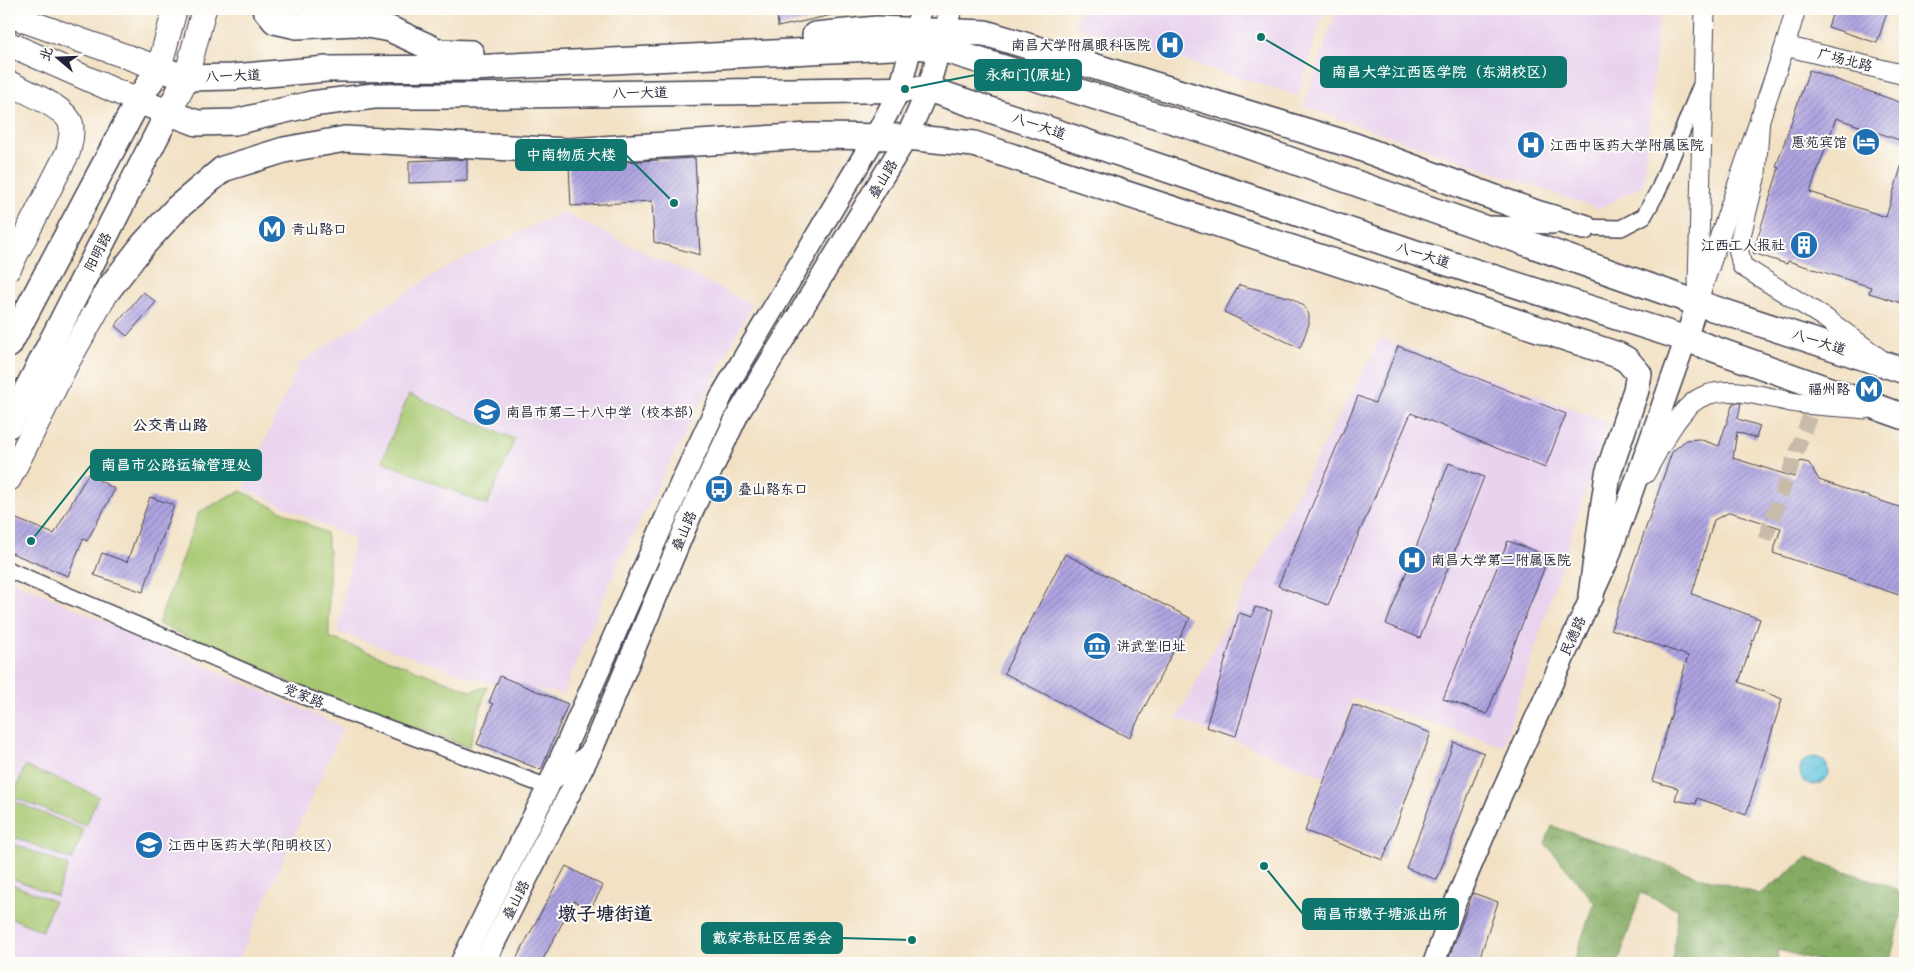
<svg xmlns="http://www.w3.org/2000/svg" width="1914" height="972" font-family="'Comic Neue','LXGW WenKai TC',sans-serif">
<defs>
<pattern id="forest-crowns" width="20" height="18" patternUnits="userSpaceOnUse" patternTransform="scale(1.25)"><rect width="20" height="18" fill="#85ac63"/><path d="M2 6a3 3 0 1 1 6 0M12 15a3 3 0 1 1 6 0" fill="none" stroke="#6c8c53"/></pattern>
<pattern id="water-waves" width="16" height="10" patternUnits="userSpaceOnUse" patternTransform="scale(1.25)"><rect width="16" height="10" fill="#60c5dd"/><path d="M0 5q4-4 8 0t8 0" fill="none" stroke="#53a9bf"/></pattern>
<pattern id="building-hatch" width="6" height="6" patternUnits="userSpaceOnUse" patternTransform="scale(1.25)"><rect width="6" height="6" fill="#afa4e1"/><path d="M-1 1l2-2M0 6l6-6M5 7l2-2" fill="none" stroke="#8e85b8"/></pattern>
</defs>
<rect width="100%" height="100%" fill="#fdfcf7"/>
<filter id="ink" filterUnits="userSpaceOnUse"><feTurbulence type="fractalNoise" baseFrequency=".02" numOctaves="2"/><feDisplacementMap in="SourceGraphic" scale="10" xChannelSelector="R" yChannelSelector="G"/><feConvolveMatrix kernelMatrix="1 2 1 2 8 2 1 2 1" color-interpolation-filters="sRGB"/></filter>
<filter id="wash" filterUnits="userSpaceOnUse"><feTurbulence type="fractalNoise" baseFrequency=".0096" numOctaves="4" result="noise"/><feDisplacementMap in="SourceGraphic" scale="20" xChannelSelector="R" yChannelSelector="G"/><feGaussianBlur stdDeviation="1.12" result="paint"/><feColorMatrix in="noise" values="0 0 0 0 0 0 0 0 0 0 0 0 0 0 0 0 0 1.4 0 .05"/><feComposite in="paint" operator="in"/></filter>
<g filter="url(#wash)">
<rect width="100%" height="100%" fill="#f2e1c4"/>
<g fill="#e8d2ee">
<path d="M1080,9H1194L1213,15L1215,9H1325L1298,96L1074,26Z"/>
<path d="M1337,9H1422L1439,13L1440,9H1660L1644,184L1599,209L1303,106Z"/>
<path d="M562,212L752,304L619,562L563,694L482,681L338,632L354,539L244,488L299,364L441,270Z"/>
<path d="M1381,338L1608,422L1503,746L1353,697L1326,777L1177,718Z"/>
<path d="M9,579L343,727L237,963H9Z"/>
</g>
<g fill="#a7c871" stroke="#647556">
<path d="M409,394L515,439L487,505L382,461Z"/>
<path d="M241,491L326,533L329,552V637L471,691L487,687L469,747L300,686L158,624L199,512Z"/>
<path d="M25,766L98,796L86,826L13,797Z"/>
<path d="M11,800L84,830L72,860L9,835V805Z"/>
<path d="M9,842L68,866L56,896L9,877Z"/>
<path d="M9,883L54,901L42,931L9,917Z"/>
</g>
<path fill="url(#forest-crowns)" stroke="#54674f" d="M1552,826L1694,875L1760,894L1807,858L1887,885L1905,895V903L1889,963H1827L1778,950L1777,963H1672L1678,909L1641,893L1618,963H1589L1575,958L1594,902L1545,843Z"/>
<circle fill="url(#water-waves)" stroke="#41748c" cx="1814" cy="771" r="14"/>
<g id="blocks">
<g fill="url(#building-hatch)">
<path d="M777,9H836V14L778,27Z"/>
<path d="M1834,9H1888L1877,43L1828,27Z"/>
<path d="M1809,70L1905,104V142L1836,118L1810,192L1886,217L1902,164H1905V304L1869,293L1871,287L1788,261L1787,264L1753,253L1779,168L1776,167Z"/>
<path d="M695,158L700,255L654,242L652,201L571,206L569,165Z"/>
<path d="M454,159L467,160V181L409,183V161Z"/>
<path d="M1239,285L1292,298L1304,306L1309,315V324L1300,348L1224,312Z"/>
<path d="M143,292L156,302L127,336L115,326Z"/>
<path d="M1398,346L1566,414L1545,468L1411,413L1328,605L1278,586L1358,396L1375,403Z"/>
<path d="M1733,403H1741L1738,419L1760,426L1756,438L1737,432L1733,458L1794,477L1800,461L1809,463L1819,480L1905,509V597L1773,553L1781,528L1730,512L1714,520L1692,594L1760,619L1739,682L1782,699L1746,815L1697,798L1696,804L1675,800L1678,788L1652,781L1688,656L1611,629L1672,452L1686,440L1699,439L1719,446Z"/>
<path d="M1449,463L1484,477L1420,638L1386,624Z"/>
<path d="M88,474L115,489L87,541L83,539L68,576L9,552V516L54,534Z"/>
<path d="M150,497L174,505L143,592L94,575L102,553L127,562Z"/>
<path d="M1508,541L1549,556L1487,714L1443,699Z"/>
<path d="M1065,554L1190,618L1129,738L1004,673Z"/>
<path d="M1255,607L1272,611L1236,736L1206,727L1239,613L1252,617Z"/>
<path d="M500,676L568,704L541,770L477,744L493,704L489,702Z"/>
<path d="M1353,705L1431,733L1383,860L1305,831Z"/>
<path d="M1454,742L1484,753L1437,880L1406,868Z"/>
<path d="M566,866L603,886L590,910L574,901L541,963H514Z"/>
<path d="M1473,893L1498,902L1478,963H1447Z"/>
</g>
</g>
</g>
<g filter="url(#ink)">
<use href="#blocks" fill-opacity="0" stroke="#413f50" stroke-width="1"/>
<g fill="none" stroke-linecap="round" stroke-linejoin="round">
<path stroke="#c8bba9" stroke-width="15" stroke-dasharray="15 8" stroke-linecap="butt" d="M1765,539L1814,404"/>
<defs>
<g id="minor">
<path d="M1491,224L1553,226"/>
<path d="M1576,227L1621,228L1644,216L1659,189L1700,87"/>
<path d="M9,570L305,697L548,787L587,752"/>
</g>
<g id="tertiary">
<path d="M1785,46L1905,75"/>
<path d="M1760,117L1756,174L1738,248L1742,266L1825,318L1879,358"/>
<path d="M1698,284L1705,9"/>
<path d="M1697,303L1785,46L1796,9"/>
<path d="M1645,474C1656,454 1674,419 1691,404C1719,379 1765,398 1797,403C1820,406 1843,407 1865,409"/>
</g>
<g id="secondary">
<path d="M461,963L548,787L681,483L723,393L875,137L900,89L921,9"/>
<path d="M484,963L593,747L695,505L738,414L907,137L928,89L951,9"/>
<path d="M1434,963L1455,903L1501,795L1607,562L1686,339L1697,303"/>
</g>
<g id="primary">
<path d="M9,15L159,68L175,9"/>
<path d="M9,44L138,101"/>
<path d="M186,78L204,9"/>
<path d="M9,83C24,91 66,107 71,124C73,134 70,143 68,152L9,268"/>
<path d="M9,479L68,361L108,290"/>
</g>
<g id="trunk">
<path d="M265,9L275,21L297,26L355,23L390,29L440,52L471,53"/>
<path d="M815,35L877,29L985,33L1355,146L1536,213L1584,227"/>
<path d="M138,101L197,123L235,122L311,104L374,96H460L928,89L1416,253L1686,339L1905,417"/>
<path d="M108,290L143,245L177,208L223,169L284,150L345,139L568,151L810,136L907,137L974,144L1618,355L1627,360L1639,374L1636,390L1608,474L1591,596"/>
<path d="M9,345L138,101L159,68L186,78L232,77L327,69L473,68L912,46L939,48L1225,137L1697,303L1905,371"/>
<path d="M9,425L186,78"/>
</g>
</defs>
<use href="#minor" stroke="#413f50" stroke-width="18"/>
<use href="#tertiary" stroke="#413f50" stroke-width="21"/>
<use href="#secondary" stroke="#413f50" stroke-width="24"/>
<use href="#primary" stroke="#413f50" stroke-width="26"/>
<use href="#trunk" stroke="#413f50" stroke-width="28"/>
<use href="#minor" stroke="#fff" stroke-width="15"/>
<use href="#tertiary" stroke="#fff" stroke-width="19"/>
<use href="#secondary" stroke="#fff" stroke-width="21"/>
<use href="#primary" stroke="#fff" stroke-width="24"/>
<use href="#trunk" stroke="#fff" stroke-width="25"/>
</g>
</g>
<defs>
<symbol id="hospital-disc" viewBox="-11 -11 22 22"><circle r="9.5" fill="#1f6fb2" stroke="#fdfcf7"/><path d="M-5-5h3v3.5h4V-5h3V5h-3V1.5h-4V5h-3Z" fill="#fff"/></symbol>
<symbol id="hotel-disc" viewBox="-11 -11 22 22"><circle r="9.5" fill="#1f6fb2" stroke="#fdfcf7"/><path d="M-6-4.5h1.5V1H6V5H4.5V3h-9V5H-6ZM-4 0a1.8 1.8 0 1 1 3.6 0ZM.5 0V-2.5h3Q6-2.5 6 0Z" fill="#fff"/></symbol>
<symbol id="metro-disc" viewBox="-11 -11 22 22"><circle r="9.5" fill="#1f6fb2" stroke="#fdfcf7"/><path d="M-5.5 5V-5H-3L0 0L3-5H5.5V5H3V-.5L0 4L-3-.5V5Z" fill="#fff"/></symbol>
<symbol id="building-disc" viewBox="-11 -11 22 22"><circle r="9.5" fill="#1f6fb2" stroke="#fdfcf7"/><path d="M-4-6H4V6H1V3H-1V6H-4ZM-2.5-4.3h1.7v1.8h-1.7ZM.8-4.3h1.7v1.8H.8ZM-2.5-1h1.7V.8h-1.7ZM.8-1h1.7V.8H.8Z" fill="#fff"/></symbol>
<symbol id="school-disc" viewBox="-11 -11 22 22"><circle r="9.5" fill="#1f6fb2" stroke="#fdfcf7"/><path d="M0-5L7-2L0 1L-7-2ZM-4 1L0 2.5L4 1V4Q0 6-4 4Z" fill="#fff"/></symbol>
<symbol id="bus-disc" viewBox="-11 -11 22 22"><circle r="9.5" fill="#1f6fb2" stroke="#fdfcf7"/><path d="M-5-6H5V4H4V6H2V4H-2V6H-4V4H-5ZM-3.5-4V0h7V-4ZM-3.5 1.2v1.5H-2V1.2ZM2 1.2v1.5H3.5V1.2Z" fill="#fff"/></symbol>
<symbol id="museum-disc" viewBox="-11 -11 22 22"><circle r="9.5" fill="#1f6fb2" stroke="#fdfcf7"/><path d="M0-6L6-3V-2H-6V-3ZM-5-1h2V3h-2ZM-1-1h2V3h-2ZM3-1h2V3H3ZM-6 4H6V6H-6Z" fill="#fff"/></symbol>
<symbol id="university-disc" viewBox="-11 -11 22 22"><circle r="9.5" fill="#1f6fb2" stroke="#fdfcf7"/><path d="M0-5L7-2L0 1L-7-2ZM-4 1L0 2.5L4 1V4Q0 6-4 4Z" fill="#fff"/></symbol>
</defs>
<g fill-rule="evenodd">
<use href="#hospital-disc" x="1154" y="29" width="32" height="32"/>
<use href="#hotel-disc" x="1850" y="126" width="32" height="32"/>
<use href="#hospital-disc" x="1515" y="129" width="32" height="32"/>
<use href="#metro-disc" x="256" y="213" width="32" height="32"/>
<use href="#building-disc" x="1788" y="229" width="32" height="32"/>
<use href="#metro-disc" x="1853" y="373" width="32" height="32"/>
<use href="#school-disc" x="471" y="396" width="32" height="32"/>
<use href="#bus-disc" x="703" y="473" width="32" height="32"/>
<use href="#hospital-disc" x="1396" y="544" width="32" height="32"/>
<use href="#museum-disc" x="1081" y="630" width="32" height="32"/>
<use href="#university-disc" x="133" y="829" width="32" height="32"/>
</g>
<g text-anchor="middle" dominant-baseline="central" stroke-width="4" stroke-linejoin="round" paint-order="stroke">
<g font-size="14" fill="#22223b" stroke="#fdfcf7" text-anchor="start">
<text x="1151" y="45" text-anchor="end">南昌大学附属眼科医院</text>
<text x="1847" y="142" text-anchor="end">惠苑宾馆</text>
<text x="1550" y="145">江西中医药大学附属医院</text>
<text x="291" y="229">青山路口</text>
<text x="1785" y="245" text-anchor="end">江西工人报社</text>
<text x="1850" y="389" text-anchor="end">福州路</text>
<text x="506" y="412">南昌市第二十八中学（校本部）</text>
<text x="738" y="489">叠山路东口</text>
<text x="1431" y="560">南昌大学第二附属医院</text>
<text x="1116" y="646">讲武堂旧址</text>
<text x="168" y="845">江西中医药大学(阳明校区)</text>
</g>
<g font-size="14" fill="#22223b" stroke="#fdfcf7">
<text transform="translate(1845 60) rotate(14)">广场北路</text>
<text transform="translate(233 76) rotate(-2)">八一大道</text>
<text transform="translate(640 93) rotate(-1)">八一大道</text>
<text transform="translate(1039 126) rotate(19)">八一大道</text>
<text transform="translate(883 179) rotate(-59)">叠山路</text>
<text transform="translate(98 252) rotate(-63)">阳明路</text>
<text transform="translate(1423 255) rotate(18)">八一大道</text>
<text transform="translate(1819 342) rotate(18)">八一大道</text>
<text transform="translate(684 531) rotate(-67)">叠山路</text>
<text transform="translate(1573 636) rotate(-66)">民德路</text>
<text transform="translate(304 696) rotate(22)">党家路</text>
<text transform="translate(516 900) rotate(-63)">叠山路</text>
</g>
<g font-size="15" font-weight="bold" fill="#22223b" stroke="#fdfcf7">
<text x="170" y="425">公交青山路</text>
</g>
<g font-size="19" font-weight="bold" fill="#22223b" stroke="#fdfcf7">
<text x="605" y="914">墩子塘街道</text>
</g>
</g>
<path fill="none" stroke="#0f766e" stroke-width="2" d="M1261 37L1321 72M905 89L975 75M674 203L626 155M31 541L91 465M1264 866L1303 914M912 940L842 938"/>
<g fill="#0f766e" stroke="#fdfcf7" stroke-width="2">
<circle cx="1261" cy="37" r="5"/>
<circle cx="905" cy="89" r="5"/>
<circle cx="674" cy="203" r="5"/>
<circle cx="31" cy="541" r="5"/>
<circle cx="1264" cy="866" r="5"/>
<circle cx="912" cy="940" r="5"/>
</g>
<g fill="#0f766e" stroke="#0f766e" stroke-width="2">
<rect x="1321" y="57" width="245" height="30" rx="5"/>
<rect x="975" y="60" width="106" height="30" rx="5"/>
<rect x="516" y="140" width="110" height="30" rx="5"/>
<rect x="91" y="450" width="170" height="30" rx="5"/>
<rect x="1303" y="899" width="155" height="30" rx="5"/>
<rect x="702" y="923" width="140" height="30" rx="5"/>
</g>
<g font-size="15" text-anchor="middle" font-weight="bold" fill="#fff">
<text x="1444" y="77">南昌大学江西医学院（东湖校区）</text>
<text x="1028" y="80">永和门(原址)</text>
<text x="571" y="160">中南物质大楼</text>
<text x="176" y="470">南昌市公路运输管理处</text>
<text x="1380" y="919">南昌市墩子塘派出所</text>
<text x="772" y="943">戴家巷社区居委会</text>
</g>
<rect width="1914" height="972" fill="none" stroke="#fdfcf7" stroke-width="30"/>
<g transform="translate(58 58) rotate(289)" stroke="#fdfcf7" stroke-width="4" paint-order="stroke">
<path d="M0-4L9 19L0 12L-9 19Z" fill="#22223b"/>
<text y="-8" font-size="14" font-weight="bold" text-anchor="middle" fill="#22223b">北</text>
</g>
</svg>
